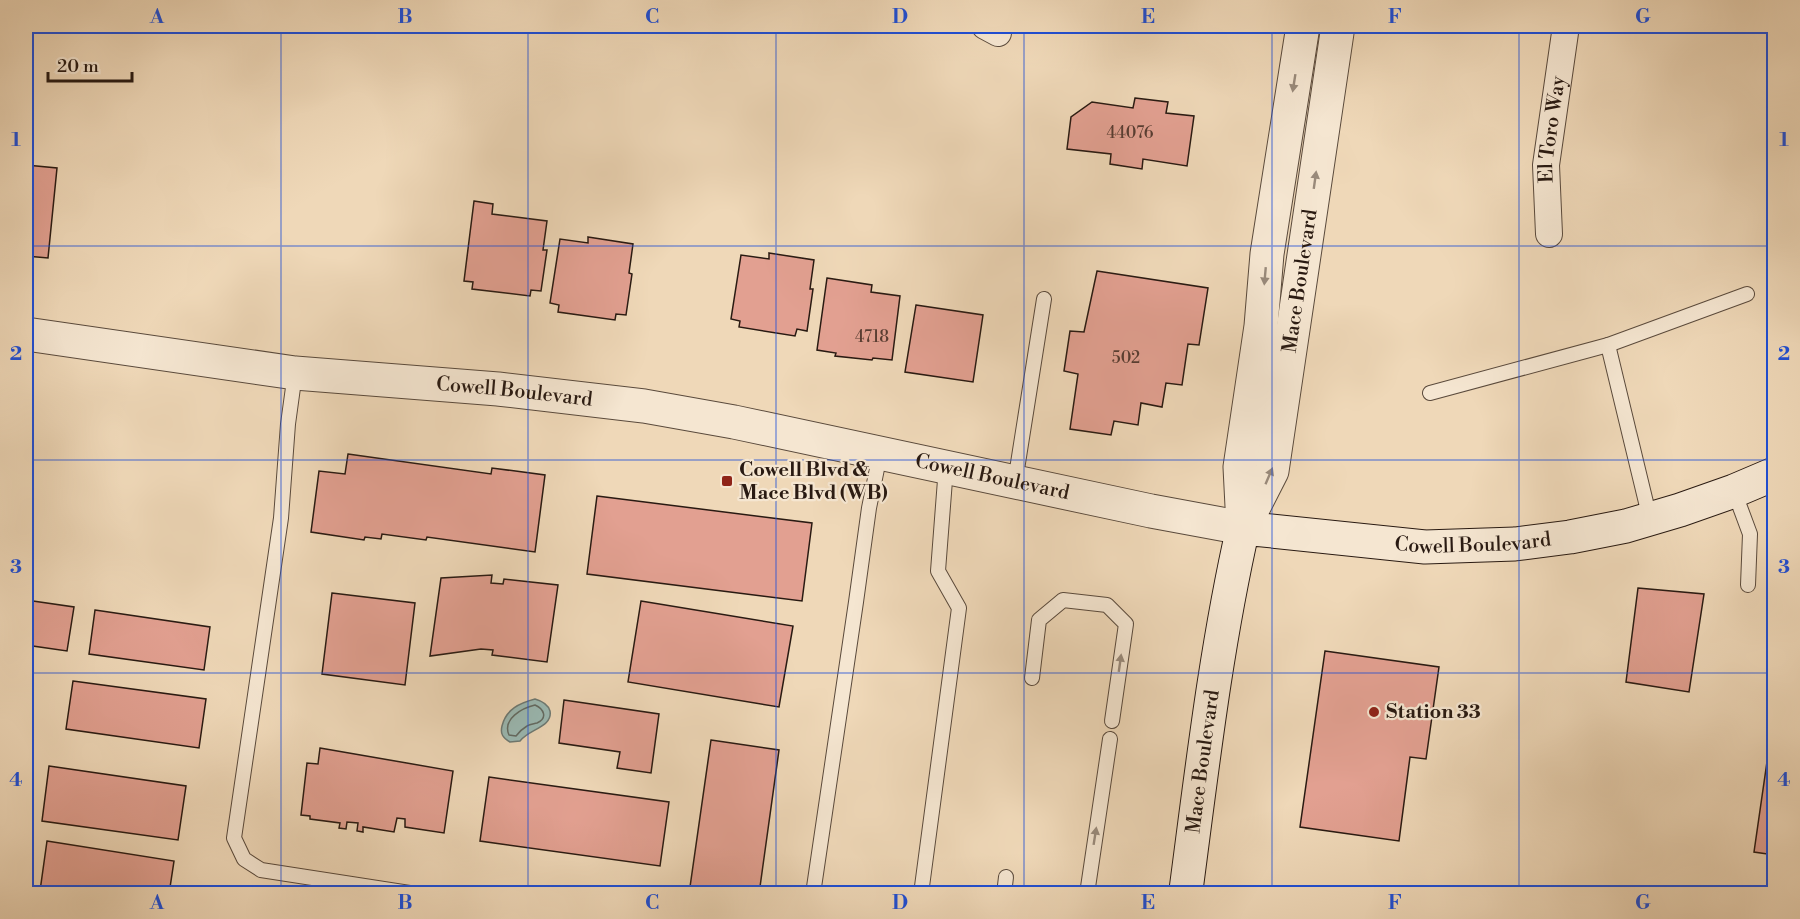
<svg xmlns="http://www.w3.org/2000/svg" width="1800" height="919" font-family="'Libre Bodoni',serif">
<rect width="100%" height="100%" fill="#efd8b8"/>
<filter id="stains"><feTurbulence type="fractalNoise" baseFrequency=".00333" numOctaves="4"/><feColorMatrix values="0 0 0 0 .2 0 0 0 0 .09 0 0 0 0 .02 0 0 0 .5 -.17"/></filter>
<radialGradient id="worn" r=".72"><stop offset=".6" stop-color="#630" stop-opacity="0"/><stop offset="1" stop-color="#630" stop-opacity=".3"/></radialGradient>
<path fill="#9ab9b3" stroke="#6d7973" stroke-width="1.5" d="M535,699C542,701 548,704 550,711C553,727 529,729 520,741L510,742C503,738 500,734 502,726C506,709 520,703 535,699Z"/>
<g fill="none" stroke-linecap="round" stroke-linejoin="round">
<path stroke="#626a62" stroke-width="1.5" d="M535,705C544,709 548,718 537,723C533,724 530,724 527,726C522,729 519,732 516,736L509,735C502,719 522,708 535,705Z"/>
</g>
<g fill="#e2a091" stroke="#291a12" stroke-width="1.5">
<path d="M1135,98L1168,102L1166,113L1194,116L1187,166L1143,159L1142,169L1110,164L1111,154L1067,149L1071,117L1092,102L1133,108Z"/>
<path d="M26,165L57,168L48,258L26,256Z"/>
<path d="M474,201L493,204L492,214L547,221L543,250H547L541,291L531,290L530,296L472,289L473,282L464,281Z"/>
<path d="M588,237L633,244L629,273L632,274L626,315L616,314L615,320L558,312L559,305L550,303L560,239L588,243Z"/>
<path d="M769,253L814,260L810,289H813L807,331L797,329L795,336L739,327L740,321L731,319L741,255L769,259Z"/>
<path d="M1097,271L1208,288L1199,345L1188,344L1182,385L1166,383L1162,407L1141,403L1138,425L1114,421L1111,435L1070,429L1078,374L1064,371L1070,331L1084,332Z"/>
<path d="M827,278L872,285L871,292L900,296L892,360L873,358L872,360L835,356L836,353L817,350Z"/>
<path d="M916,305L983,315L973,382L905,372Z"/>
<path d="M348,454L491,474L492,468L545,475L535,552L427,537L426,540L382,534L381,539L365,537L364,540L311,532L319,471L345,474Z"/>
<path d="M597,496L812,523L802,601L587,574Z"/>
<path d="M492,575L491,583L503,584L504,579L558,585L547,662L492,655L493,650L481,649L430,656L441,578Z"/>
<path d="M1638,588L1704,594L1689,692L1626,682Z"/>
<path d="M332,593L415,603L405,685L322,674Z"/>
<path d="M26,600L74,607L67,651L26,645Z"/>
<path d="M641,601L793,626L779,707L628,682Z"/>
<path d="M95,610L210,627L204,670L89,654Z"/>
<path d="M1325,651L1439,667L1426,759L1410,757L1399,841L1300,827Z"/>
<path d="M73,681L206,699L199,748L66,729Z"/>
<path d="M564,700L659,714L651,773L617,768L620,752L559,743Z"/>
<path d="M1774,713V855L1754,852Z"/>
<path d="M711,740L779,750L759,894H689Z"/>
<path d="M320,748L453,771L444,833L405,827V819L397,818L394,832L363,827V832L357,831L358,823L347,822L346,829L339,828L340,823L310,819V816L301,815L307,763L318,764Z"/>
<path d="M49,766L186,786L178,840L42,821Z"/>
<path d="M489,777L669,802L660,866L480,841Z"/>
<path d="M47,841L174,861L169,894H56L40,891Z"/>
</g>
<g fill="none" stroke-linecap="round" stroke-linejoin="round">
<defs>
<g id="service">
<path d="M1608,345L1650,519"/>
<path d="M295,373L288,424L281,518L234,838L244,859L261,870L416,894"/>
<path d="M1430,393L1608,345L1747,294"/>
<path d="M1015,482L1044,299"/>
<path d="M1734,491L1750,534L1748,585"/>
<path d="M1032,678L1039,620L1063,600L1107,605L1126,624L1112,721"/>
<path d="M813,894L856,602L869,508L880,454"/>
<path d="M921,894L959,608L938,571L946,467"/>
<path d="M1004,894L1006,877"/>
<path d="M1087,894L1110,739"/>
</g>
<g id="minor">
<path d="M985,26L998,33"/>
<path id="s1" d="M1549,234L1546,165L1566,26"/>
</g>
<g id="tertiary">
<path id="s2" d="M26,334L295,373L498,389L644,406L734,422L1151,511L1243,528"/>
<path d="M1243,526L1240,467L1261,326L1267,254L1303,26"/>
<path id="s3" d="M1243,528L1272,471L1338,26"/>
</g>
<g id="secondary">
<path id="s4" d="M1188,894L1186,890C1202,769 1216,647 1243,528L1425,547L1515,544L1570,537L1626,526L1680,510L1734,491L1774,474"/>
</g>
</defs>
<use href="#service" stroke="#5a4a3c" stroke-width="16"/>
<use href="#minor" stroke="#5a4a3c" stroke-width="28"/>
<use href="#tertiary" stroke="#5a4a3c" stroke-width="35"/>
<use href="#secondary" stroke="#291a12" stroke-width="35"/>
<use href="#service" stroke="#f5e6d1" stroke-width="14"/>
<use href="#minor" stroke="#f5e6d1" stroke-width="26"/>
<use href="#tertiary" stroke="#f5e6d1" stroke-width="33"/>
<use href="#secondary" stroke="#f5e6d1" stroke-width="33"/>
</g>
<defs><path id="oneway-solid" d="M-6-.8H1V-3.2L6.5 0L1 3.2V.8H-6Z" transform="scale(1.5)"/></defs>
<g fill="#998a7b">
<use href="#oneway-solid" transform="translate(1294 83) rotate(99)"/>
<use href="#oneway-solid" transform="translate(1315 180) rotate(-82)"/>
<use href="#oneway-solid" transform="translate(1265 276) rotate(95)"/>
<use href="#oneway-solid" transform="translate(1269 476) rotate(-67)"/>
<use href="#oneway-solid" transform="translate(1120 663) rotate(-82)"/>
<use href="#oneway-solid" transform="translate(1095 836) rotate(-81)"/>
</g>
<path fill="none" stroke="#1d4ed8" stroke-width="1.5" stroke-opacity="0.55" d="M281,26V894M528,26V894M776,26V894M1024,26V894M1272,26V894M1519,26V894M26,246H1774M26,460H1774M26,673H1774"/>
<g fill="#8f2418" stroke="#f5e6d1" stroke-width="2">
<rect x="721" y="475" width="12" height="12" rx="3"/>
<circle cx="1374" cy="712" r="6"/>
</g>
<g text-anchor="middle" dominant-baseline="central" stroke-width="4.5" stroke-linejoin="round" paint-order="stroke">
<g font-size="16" fill="#573c32">
<text x="1130" y="133">44076</text>
<text x="872" y="337">4718</text>
<text x="1126" y="358">502</text>
</g>
<g font-size="20" fill="#291a12" stroke="#f5e6d1">
<text stroke="none"><textPath href="#s1" startOffset="105">El Toro Way</textPath></text>
<text stroke="none"><textPath href="#s3" startOffset="256">Mace Boulevard</textPath></text>
<text stroke="none"><textPath href="#s2" startOffset="492">Cowell Boulevard</textPath></text>
<text stroke="none"><textPath href="#s2" startOffset="978">Cowell Boulevard</textPath></text>
<text stroke="none"><textPath href="#s4" startOffset="602">Cowell Boulevard</textPath></text>
<text stroke="none"><textPath href="#s4" startOffset="134">Mace Boulevard</textPath></text>
</g>
<g font-size="20" font-weight="bold" fill="#291a12" stroke="#f5e6d1" text-anchor="start">
<text x="739" y="470">Cowell Blvd &amp;<tspan x="739" dy="23">Mace Blvd (WB)</tspan></text>
<text x="1386" y="712">Station 33</text>
</g>
</g>
<rect width="1800" height="919" fill="none" stroke="#efd8b8" stroke-width="66"/>
<path d="M48 72v9h84v-9" fill="none" stroke="#291a12" stroke-width="3"/>
<text x="57" y="72" font-size="18" fill="#291a12" stroke="#f5e6d1" stroke-width="4.5" paint-order="stroke">20 m</text>
<rect x="33" y="33" width="1734" height="853" fill="none" stroke="#1d4ed8" stroke-width="2"/>
<g font-size="20" text-anchor="middle" font-weight="bold" fill="#1d4ed8">
<text x="157" y="23">A</text>
<text x="405" y="23">B</text>
<text x="652" y="23">C</text>
<text x="900" y="23">D</text>
<text x="1148" y="23">E</text>
<text x="1395" y="23">F</text>
<text x="1643" y="23">G</text>
<text x="16" y="146">1</text>
<text x="1784" y="146">1</text>
<text x="16" y="360">2</text>
<text x="1784" y="360">2</text>
<text x="16" y="573">3</text>
<text x="1784" y="573">3</text>
<text x="16" y="786">4</text>
<text x="1784" y="786">4</text>
<text x="157" y="909">A</text>
<text x="405" y="909">B</text>
<text x="652" y="909">C</text>
<text x="900" y="909">D</text>
<text x="1148" y="909">E</text>
<text x="1395" y="909">F</text>
<text x="1643" y="909">G</text>
</g>
<rect width="100%" height="100%" filter="url(#stains)"/>
<rect width="100%" height="100%" fill="url(#worn)"/>
</svg>
